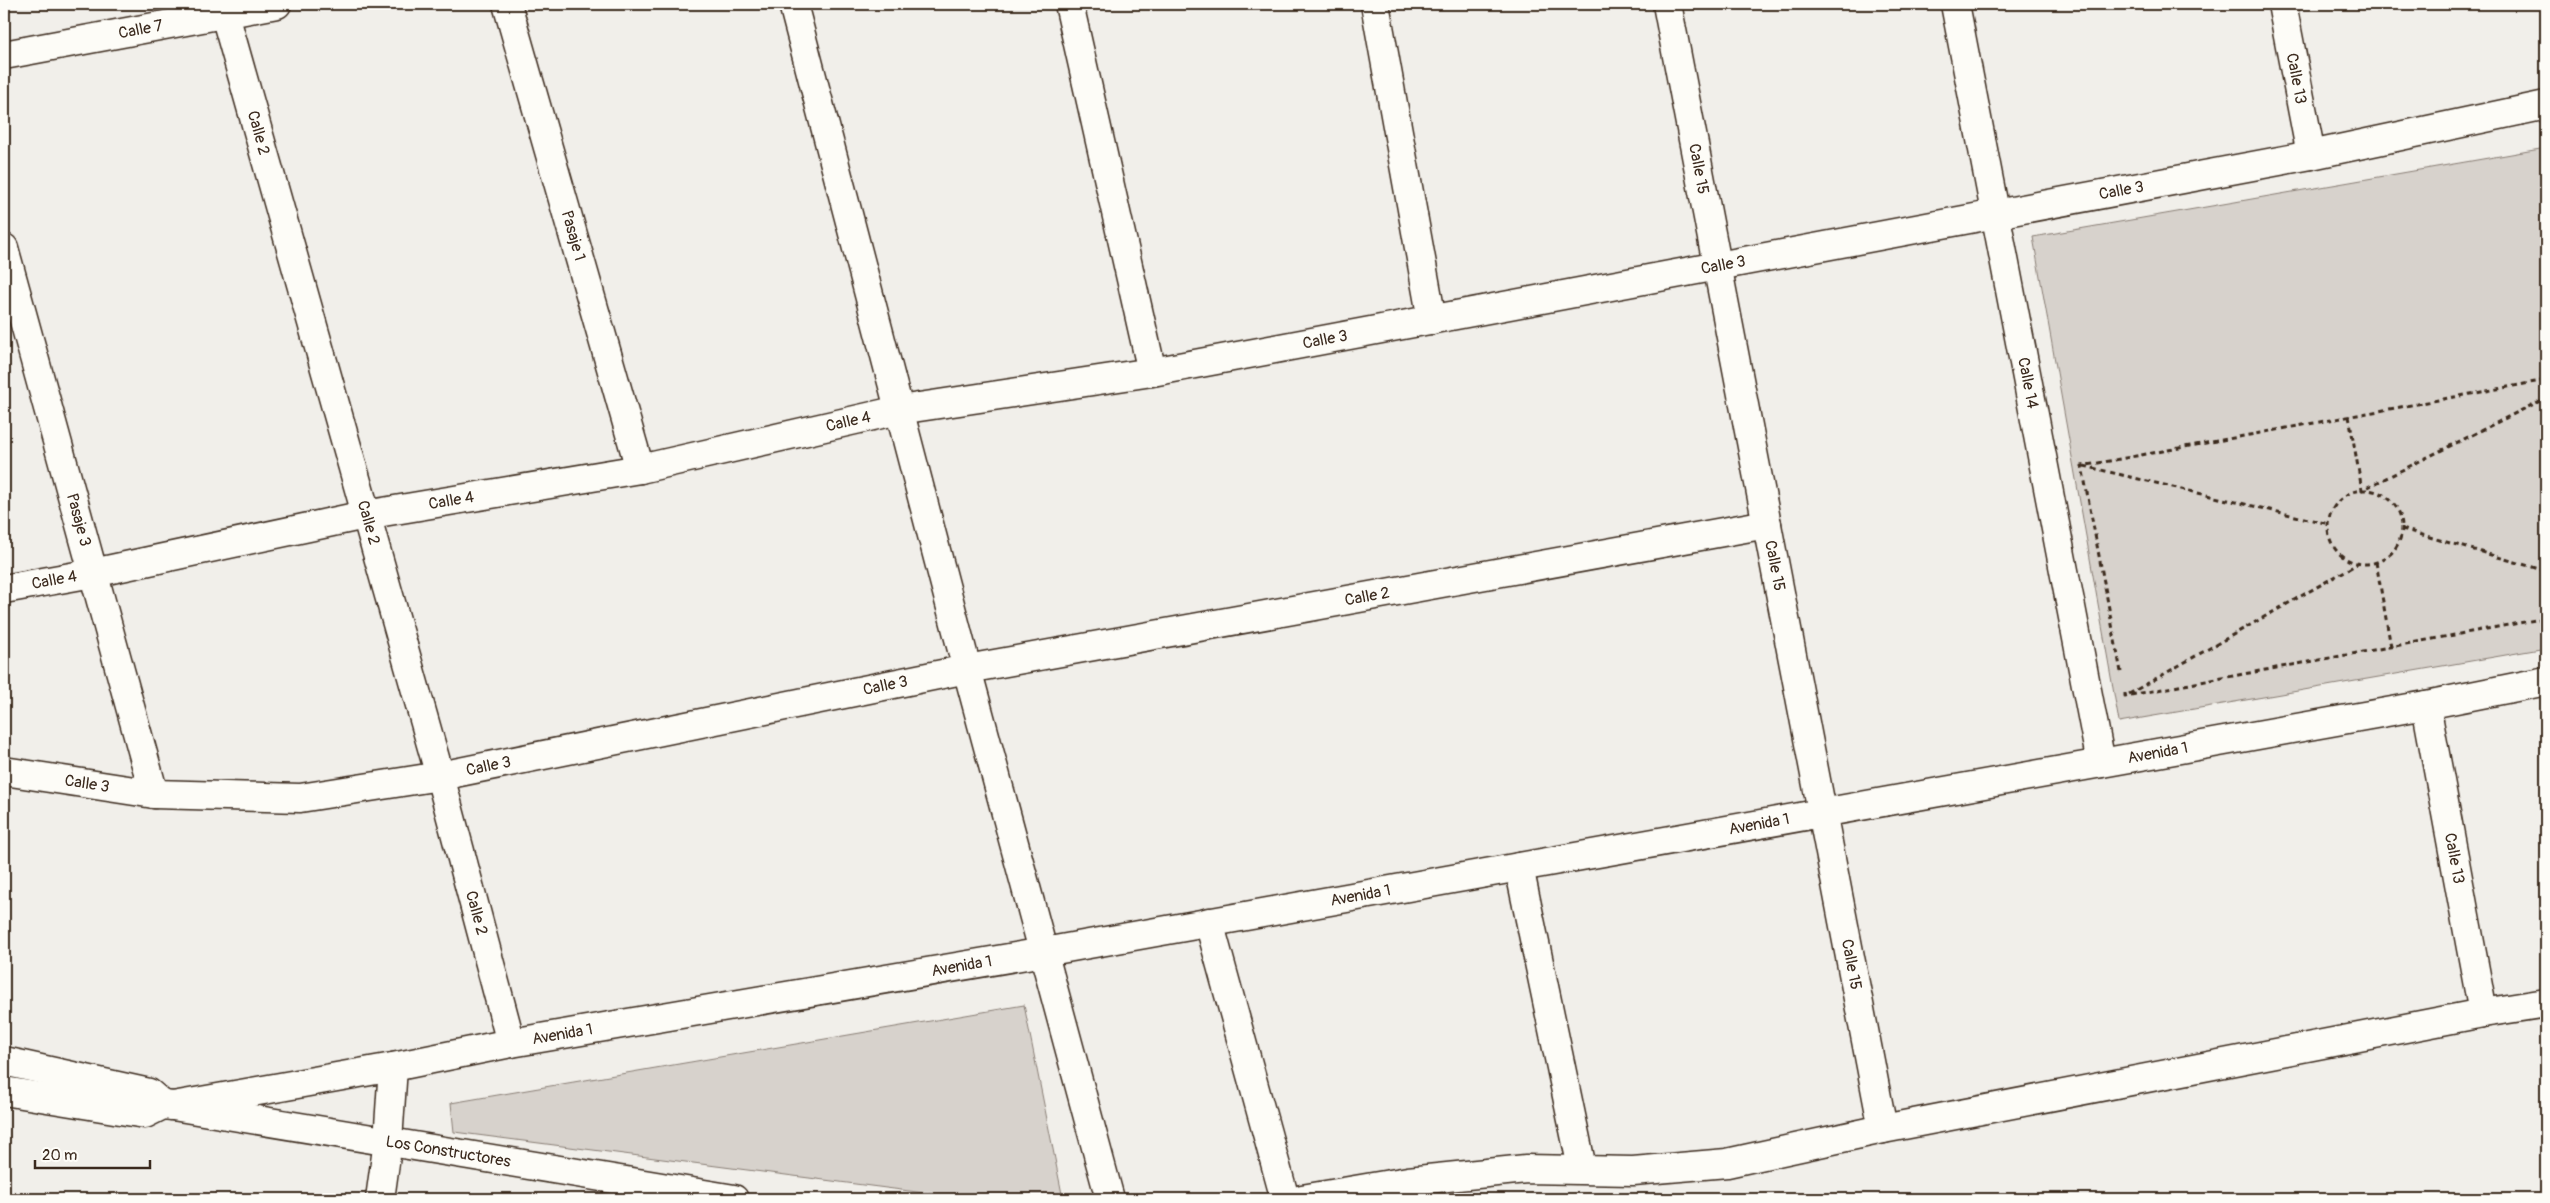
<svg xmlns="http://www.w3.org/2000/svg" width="2550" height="1203" font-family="Pangolin,sans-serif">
<rect width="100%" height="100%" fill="#f1efea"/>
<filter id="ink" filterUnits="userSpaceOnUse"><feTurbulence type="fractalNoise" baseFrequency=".02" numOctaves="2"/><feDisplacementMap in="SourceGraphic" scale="10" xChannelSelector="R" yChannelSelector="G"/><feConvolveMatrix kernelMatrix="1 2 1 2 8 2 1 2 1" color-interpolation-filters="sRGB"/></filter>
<g filter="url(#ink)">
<g fill="#d7d2cc" stroke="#897e75">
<path d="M2546,148V648L2119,722L2033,237Z"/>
<path d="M1024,1005L1063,1199H971L454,1132L451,1103Z"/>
</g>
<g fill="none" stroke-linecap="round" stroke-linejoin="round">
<defs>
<g id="minor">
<path id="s1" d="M222,4L440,776L511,1043"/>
<path id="s2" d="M507,4L640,469"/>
<path d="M793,4L967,669L1110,1199"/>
<path d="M1069,4L1152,372"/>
<path d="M1375,4L1432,320"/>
<path id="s3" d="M1667,4L1883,1129"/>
<path id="s4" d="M1955,4L2101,763"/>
<path id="s5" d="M2282,4L2311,155"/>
<path id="s6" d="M4,55L277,4"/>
<path id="s7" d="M4,248L154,794"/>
<path id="s8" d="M4,589L93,573L365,515L640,469L899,410L1152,372L2311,155L2546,105"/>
<path id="s9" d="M2426,705L2483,1013"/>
<path id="s10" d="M4,771L154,794L300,798L440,776L967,669L1767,524"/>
<path d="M1519,867L1582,1168"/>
<path d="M1209,922L1285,1199"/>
<path d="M4,1061L149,1093L163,1105"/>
<path id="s11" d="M4,1091L145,1114L163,1105L173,1106L734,1199"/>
<path id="s12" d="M173,1106L393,1067L511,1043L1044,952L2426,705L2546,681"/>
<path d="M380,1199L388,1141L393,1067"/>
<path d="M1302,1199L1408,1181L1526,1169L1633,1171L1727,1163L1883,1129L2483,1013L2546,1003"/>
</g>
</defs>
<use href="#minor" stroke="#3b2a1e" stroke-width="31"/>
<g stroke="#3b2a1e" stroke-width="3" stroke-dasharray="5 4" stroke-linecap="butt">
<path d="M2349,416L2362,490L2546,398"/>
<path d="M2084,466L2329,524"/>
<circle cx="2365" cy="527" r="37"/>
<path d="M2402,529L2546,571"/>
<path d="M2376,562L2391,647"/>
<path d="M2121,672L2082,466L2546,380"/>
<path d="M2125,693V696L2546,618"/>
<path d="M2129,694L2359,563"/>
</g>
<use href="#minor" stroke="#fdfcf7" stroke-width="28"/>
</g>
</g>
<g text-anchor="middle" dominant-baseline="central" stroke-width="4" stroke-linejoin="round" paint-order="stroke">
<g font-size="16" fill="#3b2a1e" stroke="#fdfcf7">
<text stroke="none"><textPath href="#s6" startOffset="139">Calle 7</textPath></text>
<text stroke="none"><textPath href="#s5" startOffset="76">Calle 13</textPath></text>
<text stroke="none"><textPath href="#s1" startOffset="134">Calle 2</textPath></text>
<text stroke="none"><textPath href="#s3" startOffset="168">Calle 15</textPath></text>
<text stroke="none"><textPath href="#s8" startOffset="2155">Calle 3</textPath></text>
<text stroke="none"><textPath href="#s2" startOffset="241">Pasaje 1</textPath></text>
<text stroke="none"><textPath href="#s8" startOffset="1750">Calle 3</textPath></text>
<text stroke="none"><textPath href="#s8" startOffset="1345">Calle 3</textPath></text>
<text stroke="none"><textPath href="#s4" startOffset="386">Calle 14</textPath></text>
<text stroke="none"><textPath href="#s8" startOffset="861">Calle 4</textPath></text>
<text stroke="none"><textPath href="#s8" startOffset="456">Calle 4</textPath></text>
<text stroke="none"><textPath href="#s7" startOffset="282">Pasaje 3</textPath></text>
<text stroke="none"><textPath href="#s1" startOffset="539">Calle 2</textPath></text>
<text stroke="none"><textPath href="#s3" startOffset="572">Calle 15</textPath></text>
<text stroke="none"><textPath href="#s8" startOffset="51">Calle 4</textPath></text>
<text stroke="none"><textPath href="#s10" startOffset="1384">Calle 2</textPath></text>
<text stroke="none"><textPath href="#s10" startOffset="894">Calle 3</textPath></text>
<text stroke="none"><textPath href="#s12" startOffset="2016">Avenida 1</textPath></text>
<text stroke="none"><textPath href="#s10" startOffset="489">Calle 3</textPath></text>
<text stroke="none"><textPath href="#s10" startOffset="84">Calle 3</textPath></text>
<text stroke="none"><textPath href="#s12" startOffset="1611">Avenida 1</textPath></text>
<text stroke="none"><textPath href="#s9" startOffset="156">Calle 13</textPath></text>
<text stroke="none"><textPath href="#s12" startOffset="1206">Avenida 1</textPath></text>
<text stroke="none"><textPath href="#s1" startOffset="944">Calle 2</textPath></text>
<text stroke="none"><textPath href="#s3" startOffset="978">Calle 15</textPath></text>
<text stroke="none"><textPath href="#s12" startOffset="801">Avenida 1</textPath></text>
<text stroke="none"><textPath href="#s12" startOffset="396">Avenida 1</textPath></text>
<text stroke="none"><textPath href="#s11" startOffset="452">Los Constructores</textPath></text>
</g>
</g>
<rect width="2550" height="1203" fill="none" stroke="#fdfcf7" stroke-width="20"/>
<rect x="10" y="10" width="2530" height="1183" fill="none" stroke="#3b2a1e" stroke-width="2" filter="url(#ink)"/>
<path d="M35 1160v8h115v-8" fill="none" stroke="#3b2a1e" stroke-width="2.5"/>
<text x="42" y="1160" font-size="15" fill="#3b2a1e" stroke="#fdfcf7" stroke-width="4" paint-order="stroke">20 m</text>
</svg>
